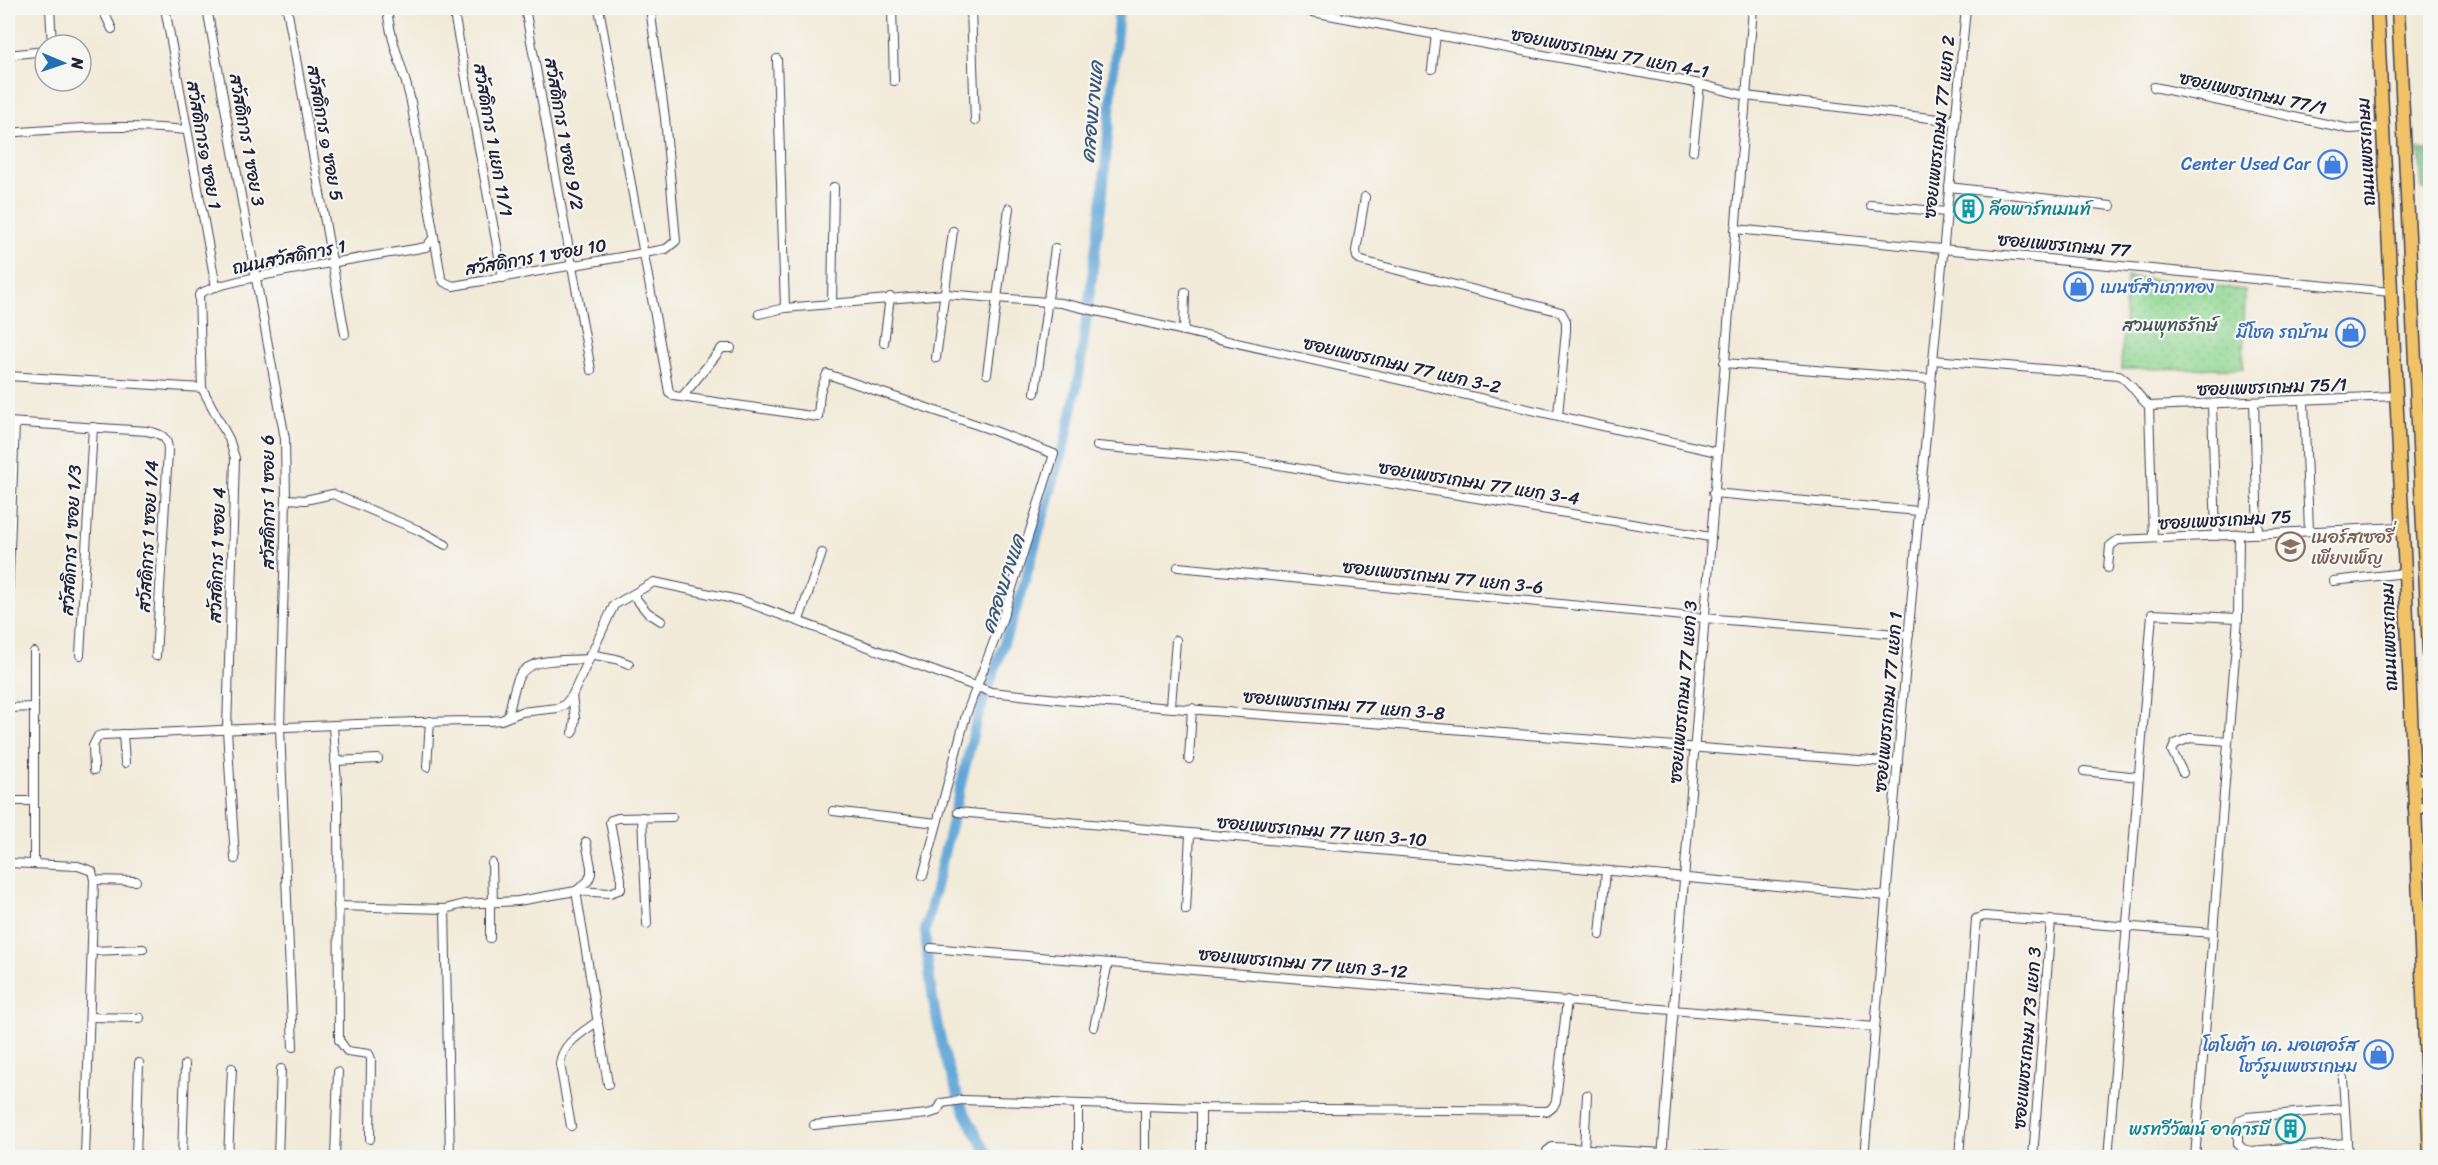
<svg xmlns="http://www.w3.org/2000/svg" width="2438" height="1165" font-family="Sriracha,'Playpen Sans Thai',sans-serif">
<defs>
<pattern id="forest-crowns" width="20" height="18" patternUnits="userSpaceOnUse" patternTransform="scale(1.5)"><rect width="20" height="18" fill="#73b87c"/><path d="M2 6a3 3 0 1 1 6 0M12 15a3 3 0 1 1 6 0" fill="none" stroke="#5e9567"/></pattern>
<pattern id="park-dots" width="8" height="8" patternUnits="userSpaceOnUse" patternTransform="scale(1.5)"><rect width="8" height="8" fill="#8fd792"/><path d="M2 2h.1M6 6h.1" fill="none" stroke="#7bb87f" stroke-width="1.8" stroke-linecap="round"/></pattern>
</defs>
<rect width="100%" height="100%" fill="#f6f6f2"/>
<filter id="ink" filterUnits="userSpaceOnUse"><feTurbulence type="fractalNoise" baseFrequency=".0167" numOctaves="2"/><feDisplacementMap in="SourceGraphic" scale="12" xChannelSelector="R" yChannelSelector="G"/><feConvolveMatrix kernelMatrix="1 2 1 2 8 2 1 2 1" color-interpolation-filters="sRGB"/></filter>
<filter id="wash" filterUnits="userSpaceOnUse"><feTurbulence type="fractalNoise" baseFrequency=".008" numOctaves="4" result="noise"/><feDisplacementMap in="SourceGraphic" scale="24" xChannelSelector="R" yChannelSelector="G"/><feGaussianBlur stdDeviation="1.35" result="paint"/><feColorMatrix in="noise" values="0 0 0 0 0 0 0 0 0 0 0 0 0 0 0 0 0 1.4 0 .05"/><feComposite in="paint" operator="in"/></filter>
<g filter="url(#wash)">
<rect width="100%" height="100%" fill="#f2ead8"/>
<path fill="url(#forest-crowns)" stroke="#4a6d5c" stroke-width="1.5" d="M2419,149L2430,151V191L2422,190Z"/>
<path fill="url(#park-dots)" stroke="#587c66" stroke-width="1.5" d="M2127,277L2245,290L2243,368L2121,369Z"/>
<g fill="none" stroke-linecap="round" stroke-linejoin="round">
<path stroke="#61a5d6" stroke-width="10" d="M990,1158C981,1141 970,1125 963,1108C939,1052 930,991 925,931L976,723L1021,595L1066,438L1079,376L1103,192L1119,8"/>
</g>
</g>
<g filter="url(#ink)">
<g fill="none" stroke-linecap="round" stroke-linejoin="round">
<defs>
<g id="minor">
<path d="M50,8L52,45"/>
<path d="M102,8L112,29"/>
<path d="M165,8L216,287"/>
<path d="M207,8L285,439L286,499L280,728L293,1047"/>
<path d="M287,8L345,334"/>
<path d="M387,8C390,41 404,70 411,102L441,277L444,282L453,286L644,253L666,249L676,241L665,118L650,8"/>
<path d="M453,8L503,278"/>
<path d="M525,8L591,370"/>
<path d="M599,8L669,392L674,396L818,417L820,392L827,374L992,430L1054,454L1002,620L966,715L923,876"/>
<path d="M892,8L894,81"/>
<path d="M971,8L975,121"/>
<path d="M1291,8L1700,84L1746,96L1955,121"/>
<path d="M8,55L45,51"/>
<path d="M777,59L785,308"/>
<path d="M1432,69L1436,34"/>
<path d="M2154,87L2350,129L2383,127"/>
<path d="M8,133C68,128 127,124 187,130"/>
<path d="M1693,151L1700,84"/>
<path d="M1949,187L2111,206"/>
<path d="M1365,197L1356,251L1357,257L1362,261L1561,312L1566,321V331L1558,415"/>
<path d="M1871,205L1946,212"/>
<path d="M1735,229L2390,292"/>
<path d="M832,303L834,187"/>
<path d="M759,314L785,308L945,294L1061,303L1717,452"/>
<path d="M1184,331L1185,292"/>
<path d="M884,343L890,297"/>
<path d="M936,358L953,231"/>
<path d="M1933,360L2119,375C2132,383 2138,397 2149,406"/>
<path d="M1724,363L1931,379"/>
<path d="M987,374L1009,208"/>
<path d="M8,376L202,388"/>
<path d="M1035,393L1055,248"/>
<path d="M682,397L722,348H731"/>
<path d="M2304,401L2309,531"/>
<path d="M2254,402L2258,534"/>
<path d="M2212,404L2216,536"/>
<path d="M2149,406L2395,396"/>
<path d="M2149,406L2153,538"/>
<path d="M8,422L147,431C161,434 168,436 168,451L156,656"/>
<path d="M1097,446L1242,459L1710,537"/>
<path d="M1713,493L1919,511"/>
<path d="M286,499L305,500L333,494L418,530L446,545"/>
<path d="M1178,567L1704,618L1909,635"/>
<path d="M2108,568L2110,546L2118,540L2402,527"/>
<path d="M2333,581L2405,573"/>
<path d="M633,595L647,612L661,621"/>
<path d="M8,598L15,423"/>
<path d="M799,620L822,553"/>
<path d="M34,652V864"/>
<path d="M590,654L616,659L629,664"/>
<path d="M80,655L93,427"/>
<path d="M572,696L575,718L573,733"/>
<path d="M1171,706L1176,640"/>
<path d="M8,708L33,707"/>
<path d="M508,716C512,703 513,686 520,675C532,656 569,661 588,659"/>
<path d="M333,726L338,798L339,1040L347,1051L369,1054L371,1059L370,1139"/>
<path d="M123,734L125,763"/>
<path d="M1189,759L1192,708"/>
<path d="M335,761L378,759"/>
<path d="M427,767L430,721"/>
<path d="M94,770L93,746L98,736L102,735C231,731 360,721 489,721L501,720L521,712L558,708L564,705L572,696L614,605L654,582L743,601L991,692L1067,700L1898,763"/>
<path d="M2084,771L2139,777"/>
<path d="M2183,773L2172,751L2175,744L2190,738L2228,741"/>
<path d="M8,801H33"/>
<path d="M833,811L937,823"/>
<path d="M958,812L1887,896"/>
<path d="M642,817L647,924"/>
<path d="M235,859L227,730L235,458L229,439L202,388L199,295C209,280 395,253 426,247L434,237"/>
<path d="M8,863L78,866L92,871L94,880L85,1158"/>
<path d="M492,863L493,902"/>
<path d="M94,880L136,881"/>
<path d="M338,906L445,909L464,904L518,901L576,891L588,881L591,874V867L586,842"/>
<path d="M445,909L450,1158"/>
<path d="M1186,910L1190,834"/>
<path d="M1600,935L1606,871"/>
<path d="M490,938V902"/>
<path d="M931,948L1875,1027"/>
<path d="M92,951L143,949"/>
<path d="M91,1017L140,1018"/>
<path d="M1094,1027L1108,963"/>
<path d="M2343,1078L2348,1158"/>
<path d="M608,1084L576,891L610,893L621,889V879L610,822L611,820L618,818L672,817"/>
<path d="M1201,1108V1158"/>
<path d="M2345,1109L2247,1117L2240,1120L2238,1126V1144L2243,1149L2251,1151L2347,1143"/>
<path d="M814,1125L928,1114L937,1111L942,1103L962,1100L1201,1108L1548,1111L1553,1107L1556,1101L1567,1000"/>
<path d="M571,1126L560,1064C562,1043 582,1033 598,1021"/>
<path d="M1584,1148L1587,1095"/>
<path d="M930,1156V1158"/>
<path d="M136,1158L139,1063"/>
<path d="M182,1158L185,1065"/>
<path d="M228,1158L232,1068"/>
<path d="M278,1158L281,1069"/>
<path d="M335,1158L338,1072"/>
<path d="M1078,1158V1104"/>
<path d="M1145,1158V1107"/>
<path d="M1547,1158V1151L1552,1147L1758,1158"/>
<path d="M1662,1158L1753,8"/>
<path d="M1864,1158L1919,511L1966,8"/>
<path d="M1959,1158L1976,919L1984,916L2213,933"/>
<path d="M2033,1158L2051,920"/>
<path d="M2108,1158L2152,614L2238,618"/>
<path d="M2195,1158L2238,618L2239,534"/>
</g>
<g id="secondary">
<path d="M2413,780L2430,781"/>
<path d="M2414,808L2430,807"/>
</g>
<g id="primary">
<path d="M2377,8L2405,573L2430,1158"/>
<path d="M2398,8L2430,673"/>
</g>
</defs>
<use href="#minor" stroke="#414053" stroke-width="10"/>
<use href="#secondary" stroke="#414053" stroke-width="14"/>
<use href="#primary" stroke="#414053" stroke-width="15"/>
<use href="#minor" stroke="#fff" stroke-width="8"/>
<use href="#secondary" stroke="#f9e7c3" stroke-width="10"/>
<use href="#primary" stroke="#f0c369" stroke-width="12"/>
</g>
</g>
<defs>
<symbol id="shop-ring" viewBox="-11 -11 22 22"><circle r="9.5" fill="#f6f6f2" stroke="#3f7fe0" stroke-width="1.5"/><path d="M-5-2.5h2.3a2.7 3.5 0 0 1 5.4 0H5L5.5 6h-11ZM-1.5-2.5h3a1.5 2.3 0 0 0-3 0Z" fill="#3f7fe0"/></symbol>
<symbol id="building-ring" viewBox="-11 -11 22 22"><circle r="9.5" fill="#f6f6f2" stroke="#0f9aa8" stroke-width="1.5"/><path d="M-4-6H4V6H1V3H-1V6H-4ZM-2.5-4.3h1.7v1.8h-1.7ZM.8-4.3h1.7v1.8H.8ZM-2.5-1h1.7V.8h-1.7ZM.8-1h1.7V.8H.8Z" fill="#0f9aa8"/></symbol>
<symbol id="school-ring" viewBox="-11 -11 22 22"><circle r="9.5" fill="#f6f6f2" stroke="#8d6e63" stroke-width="1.5"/><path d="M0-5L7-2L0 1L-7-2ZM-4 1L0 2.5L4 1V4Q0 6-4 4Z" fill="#8d6e63"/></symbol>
</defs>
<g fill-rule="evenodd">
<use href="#shop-ring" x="2316" y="148" width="33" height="33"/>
<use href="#building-ring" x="1952" y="192" width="33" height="33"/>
<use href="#shop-ring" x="2062" y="270" width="33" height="33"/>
<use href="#shop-ring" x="2334" y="316" width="33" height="33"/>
<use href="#school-ring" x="2274" y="530" width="33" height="33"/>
<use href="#shop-ring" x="2362" y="1038" width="33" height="33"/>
<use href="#building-ring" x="2274" y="1112" width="33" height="33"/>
</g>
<g text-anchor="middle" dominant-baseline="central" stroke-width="4.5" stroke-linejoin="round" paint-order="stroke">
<g font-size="18" fill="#22223b" stroke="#f6f6f2">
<text transform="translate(1610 53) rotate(11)">ซอยเพชรเกษม 77 แยก 4-1</text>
<text transform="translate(2253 93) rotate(12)">ซอยเพชรเกษม 77/1</text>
<text transform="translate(1939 127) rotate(-84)">ซอยเพชรเกษม 77 แยก 2</text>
<text transform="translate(325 133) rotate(80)">สวัสดิการ ๑ ซอย 5</text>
<text transform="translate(564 134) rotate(80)">สวัสดิการ 1 ซอย 9/2</text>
<text transform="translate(247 140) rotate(80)">สวัสดิการ 1 ซอย 3</text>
<text transform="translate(493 140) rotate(80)">สวัสดิการ 1 แยก 11/1</text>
<text transform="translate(204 145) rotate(80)">สวัสดิการ๑ ซอย 1</text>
<text transform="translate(2366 152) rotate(-93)">ถนนเพชรเกษม</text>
<text transform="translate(2064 245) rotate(5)">ซอยเพชรเกษม 77</text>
<text transform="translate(289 257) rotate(-11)">ถนนสวัสดิการ 1</text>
<text transform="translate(536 257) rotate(-10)">สวัสดิการ 1 ซอย 10</text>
<text transform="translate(1402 365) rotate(13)">ซอยเพชรเกษม 77 แยก 3-2</text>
<text transform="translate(2272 387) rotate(-2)">ซอยเพชรเกษม 75/1</text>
<text transform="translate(1479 483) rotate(9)">ซอยเพชรเกษม 77 แยก 3-4</text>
<text transform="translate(268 502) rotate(-90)">สวัสดิการ 1 ซอย 6</text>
<text transform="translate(2225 520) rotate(-3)">ซอยเพชรเกษม 75</text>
<text transform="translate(148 536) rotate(-87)">สวัสดิการ 1 ซอย 1/4</text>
<text transform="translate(71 540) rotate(-87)">สวัสดิการ 1 ซอย 1/3</text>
<text transform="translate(217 555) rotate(-88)">สวัสดิการ 1 ซอย 4</text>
<text transform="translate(1443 577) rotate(6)">ซอยเพชรเกษม 77 แยก 3-6</text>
<text transform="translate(2389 637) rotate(-92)">ถนนเพชรเกษม</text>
<text transform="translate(1683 692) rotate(-85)">ซอยเพชรเกษม 77 แยก 3</text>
<text transform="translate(1888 702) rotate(-85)">ซอยเพชรเกษม 77 แยก 1</text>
<text transform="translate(1344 705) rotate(5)">ซอยเพชรเกษม 77 แยก 3-8</text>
<text transform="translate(1322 831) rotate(5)">ซอยเพชรเกษม 77 แยก 3-10</text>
<text transform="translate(1303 963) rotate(5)">ซอยเพชรเกษม 77 แยก 3-12</text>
<text transform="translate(2027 1038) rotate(-85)">ซอยเพชรเกษม 73 แยก 3</text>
</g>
<g font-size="18" fill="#366cbe" stroke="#f6f6f2" text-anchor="end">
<text x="2311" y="164">Center Used Car</text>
<text x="2100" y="287" text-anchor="start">เบนซ์สำเภาทอง</text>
<text x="2329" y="332">มีโชค รถบ้าน</text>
<text x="2357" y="1045">โตโยต้า เค. มอเตอร์ส<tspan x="2357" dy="21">โชว์รูมเพชรเกษม</tspan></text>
</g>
<g font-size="18" fill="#0d838f" stroke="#f6f6f2" text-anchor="start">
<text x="1989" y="209">ลีอพาร์ทเมนท์</text>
<text x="2270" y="1129" text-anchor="end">พรทวีวัฒน์ อาคารบี</text>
</g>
<g font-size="18" fill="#435855" stroke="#f6f6f2">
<text x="2170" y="325">สวนพุทธรักษ์</text>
</g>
<g font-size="18" fill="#785e54" stroke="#f6f6f2" text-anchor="start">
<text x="2311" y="537">เนอร์สเซอรี่<tspan x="2311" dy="21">เพียงเพ็ญ</tspan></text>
</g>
<g font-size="20" font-style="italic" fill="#3b5679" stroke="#f6f6f2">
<text transform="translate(1092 112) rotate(-85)">คลองบางแค</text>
<text transform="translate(1003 584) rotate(-72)">คลองบางแค</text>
</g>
</g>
<rect width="2438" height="1165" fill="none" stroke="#f6f6f2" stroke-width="30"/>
<g transform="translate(63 63) rotate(92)"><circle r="28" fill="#f6f6f2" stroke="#a1a1a9" stroke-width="1.5"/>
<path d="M0-4.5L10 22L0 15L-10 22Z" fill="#1f6fb2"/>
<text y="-9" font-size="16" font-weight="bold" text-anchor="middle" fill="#22223b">N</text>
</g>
</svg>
